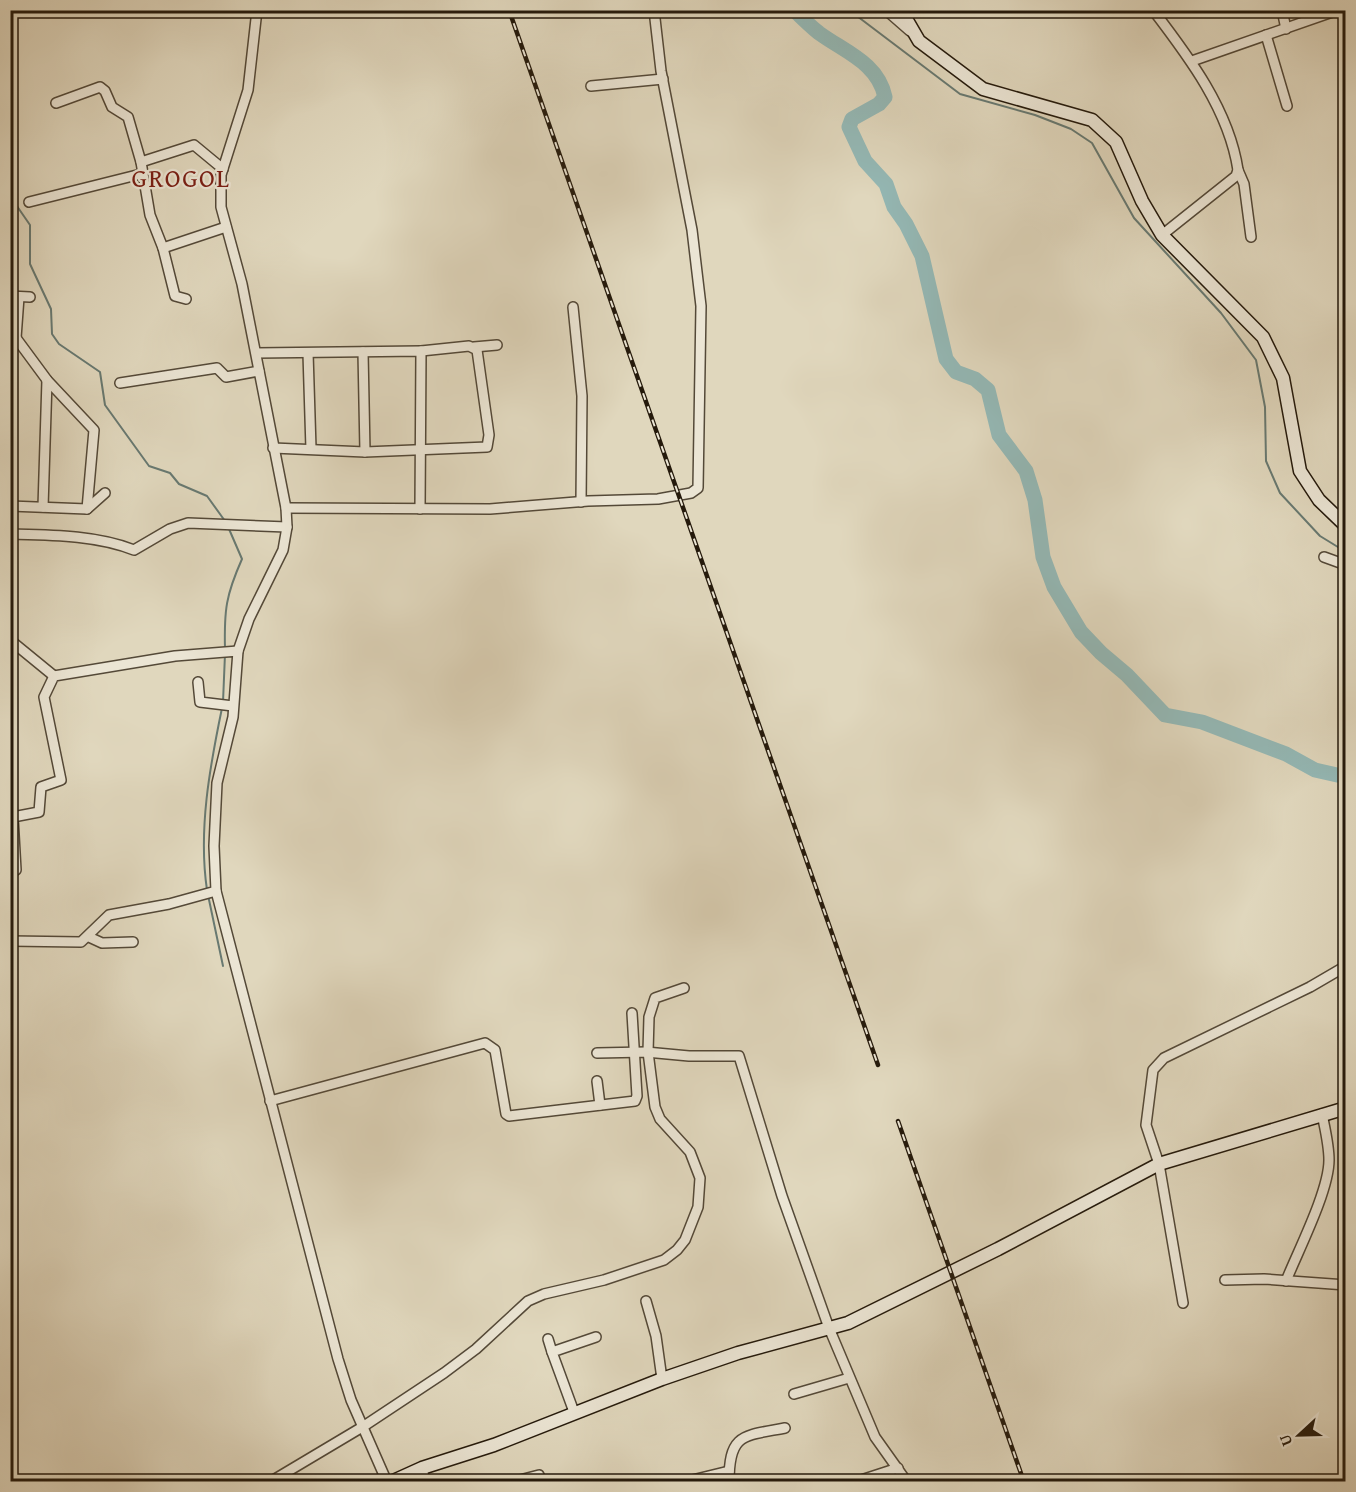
<svg xmlns="http://www.w3.org/2000/svg" width="1356" height="1492" font-family="'Gentium Book Plus',serif">
<rect width="100%" height="100%" fill="#e0d7bd"/>
<filter id="stains"><feTurbulence type="fractalNoise" baseFrequency=".00333" numOctaves="4"/><feColorMatrix values="0 0 0 0 .2 0 0 0 0 .09 0 0 0 0 .02 0 0 0 .5 -.17"/></filter>
<radialGradient id="worn" r=".72"><stop offset=".6" stop-color="#630" stop-opacity="0"/><stop offset="1" stop-color="#630" stop-opacity=".3"/></radialGradient>
<g fill="none" stroke-linecap="round" stroke-linejoin="round">
<g stroke="#687971" stroke-width="2">
<path d="M849,10L960,94L1035,115L1071,129L1092,143L1134,218L1221,313L1256,360L1265,407L1266,461L1280,493L1320,536L1346,552"/>
<path d="M10,196L30,225V264L51,309L52,334L59,344L100,372L105,405L149,466L170,473L179,484L207,496L225,521"/>
<path d="M225,649C224,610 226,595 242,559L229,529"/>
<path d="M223,702L225,654"/>
<path d="M207,890C198,830 210,766 222,708"/>
<path d="M208,895L223,966"/>
</g>
<path stroke="#94b8b5" stroke-width="15" d="M794,10C802,18 810,26 819,33C845,52 878,63 885,97L879,104L852,119L849,127L865,161L886,184L894,207L906,224L922,256L946,359L956,372L975,379L988,390L999,435L1026,471L1035,500L1043,557L1054,587L1081,632L1101,653L1127,675L1165,715L1202,722L1286,754L1315,770L1346,777"/>
<defs>
<g id="street">
<path d="M886,10L910,31"/>
<path d="M1153,10C1189,57 1229,110 1238,170L1236,176L1162,235"/>
<path d="M1282,10L1286,29"/>
<path d="M1266,35L1287,106"/>
<path d="M1192,61L1338,10"/>
<path d="M591,86L663,79"/>
<path d="M56,103L100,87L105,91L112,107L128,117L141,162L150,215L163,248L226,227"/>
<path d="M141,162L194,145L223,169"/>
<path d="M1238,170L1244,184L1251,237"/>
<path d="M29,202L141,174"/>
<path d="M163,248L175,296L186,299"/>
<path d="M10,296L30,297"/>
<path d="M573,307L582,396L581,502"/>
<path d="M10,336L16,338L47,380L94,430L87,509"/>
<path d="M16,338L19,297"/>
<path d="M474,347L497,345"/>
<path d="M363,352L365,452"/>
<path d="M257,353L421,351L420,509"/>
<path d="M308,353L311,449"/>
<path d="M120,383L217,368L226,377L259,371"/>
<path d="M273,448L365,452L487,447L489,435L477,350L469,346L421,351"/>
<path d="M10,506L87,509L105,493"/>
<path d="M43,507L47,380"/>
<path d="M286,508L490,509L588,501L658,499L691,493L698,488L701,306L692,230L661,71L654,10"/>
<path d="M10,534C50,535 97,535 134,550L170,529L188,523L287,527"/>
<path d="M1324,557L1346,565"/>
<path d="M10,640L54,676"/>
<path d="M238,651L249,619L283,550L287,527L286,508L242,284L221,207V175L248,90L257,10"/>
<path d="M198,682L200,702L233,706"/>
<path d="M216,891L338,1359L351,1400L387,1482"/>
<path d="M89,937L102,943L133,942"/>
<path d="M10,941L81,942L109,915L169,904L216,891L214,846L217,783L233,717L238,651L175,656L54,676L44,697L61,780L41,787L39,812L13,817L16,870"/>
<path d="M597,1053L646,1052L689,1056H739L782,1196L829,1328L875,1437L907,1482"/>
<path d="M597,1081L600,1105"/>
<path d="M270,1101L485,1043L495,1050L506,1114L509,1116L635,1101L637,1096L632,1013"/>
<path d="M1225,1280L1264,1279L1346,1285"/>
<path d="M1286,1281C1298,1251 1329,1191 1329,1160C1329,1145 1325,1129 1322,1114"/>
<path d="M646,1301L656,1336L662,1379"/>
<path d="M1183,1303L1159,1164L1146,1125L1153,1070L1164,1058L1310,987L1346,966"/>
<path d="M548,1339L552,1352"/>
<path d="M794,1394L849,1378"/>
<path d="M574,1412L552,1352L596,1337"/>
<path d="M422,1468L425,1482"/>
<path d="M270,1482L364,1426L444,1373L476,1349L528,1301L544,1294L604,1280L664,1260L677,1250L685,1240L698,1207L700,1178L690,1152L660,1119L655,1107L648,1052L649,1017L655,998L684,988"/>
<path d="M512,1482L539,1475L542,1482"/>
<path d="M684,1482L729,1471"/>
<path d="M729,1482C729,1433 743,1436 785,1428"/>
<path d="M855,1482L898,1468"/>
</g>
<g id="secondary">
<path d="M901,10L919,41L983,89L1092,120L1116,142L1142,201L1162,235L1263,337L1283,378L1300,471L1319,500L1346,526"/>
<path d="M391,1482L422,1468L494,1445L662,1379L738,1353L848,1323L998,1249L1159,1164L1346,1108"/>
</g>
</defs>
<use href="#street" stroke="#544938" stroke-width="12"/>
<use href="#secondary" stroke="#251a0c" stroke-width="15"/>
<use href="#street" stroke="#ebe5d4" stroke-width="9"/>
<use href="#secondary" stroke="#ebe5d4" stroke-width="12"/>
<defs>
<g id="rail">
<path d="M509,10L878,1065"/>
<path d="M898,1121L1024,1482"/>
</g>
</defs>
<use href="#rail" stroke="#251a0c" stroke-width="4.5"/>
<use href="#rail" stroke="#ebe5d4" stroke-width="2" stroke-dasharray="7" stroke-linecap="butt"/>
</g>
<g text-anchor="middle" dominant-baseline="central" stroke-width="4.5" stroke-linejoin="round" paint-order="stroke">
<g font-size="26" letter-spacing="1.5" fill="#7a1f14" stroke="#ebe5d4">
<text x="181" y="177">GROGOL</text>
</g>
</g>
<rect width="1356" height="1492" fill="none" stroke="#e0d7bd" stroke-width="36"/>
<rect x="12" y="12" width="1332" height="1468" fill="none" stroke="#251a0c" stroke-width="3"/>
<rect x="18" y="18" width="1320" height="1456" fill="none" stroke="#251a0c" stroke-width="1.5"/>
<g transform="translate(1299 1435) rotate(248)" stroke="#ebe5d4" stroke-width="4.5" paint-order="stroke">
<path d="M0-4.5L10 22L0 15L-10 22Z" fill="#251a0c"/>
<text y="-9" font-size="16" font-weight="bold" text-anchor="middle" fill="#251a0c">U</text>
</g>
<rect width="100%" height="100%" filter="url(#stains)"/>
<rect width="100%" height="100%" fill="url(#worn)"/>
</svg>
